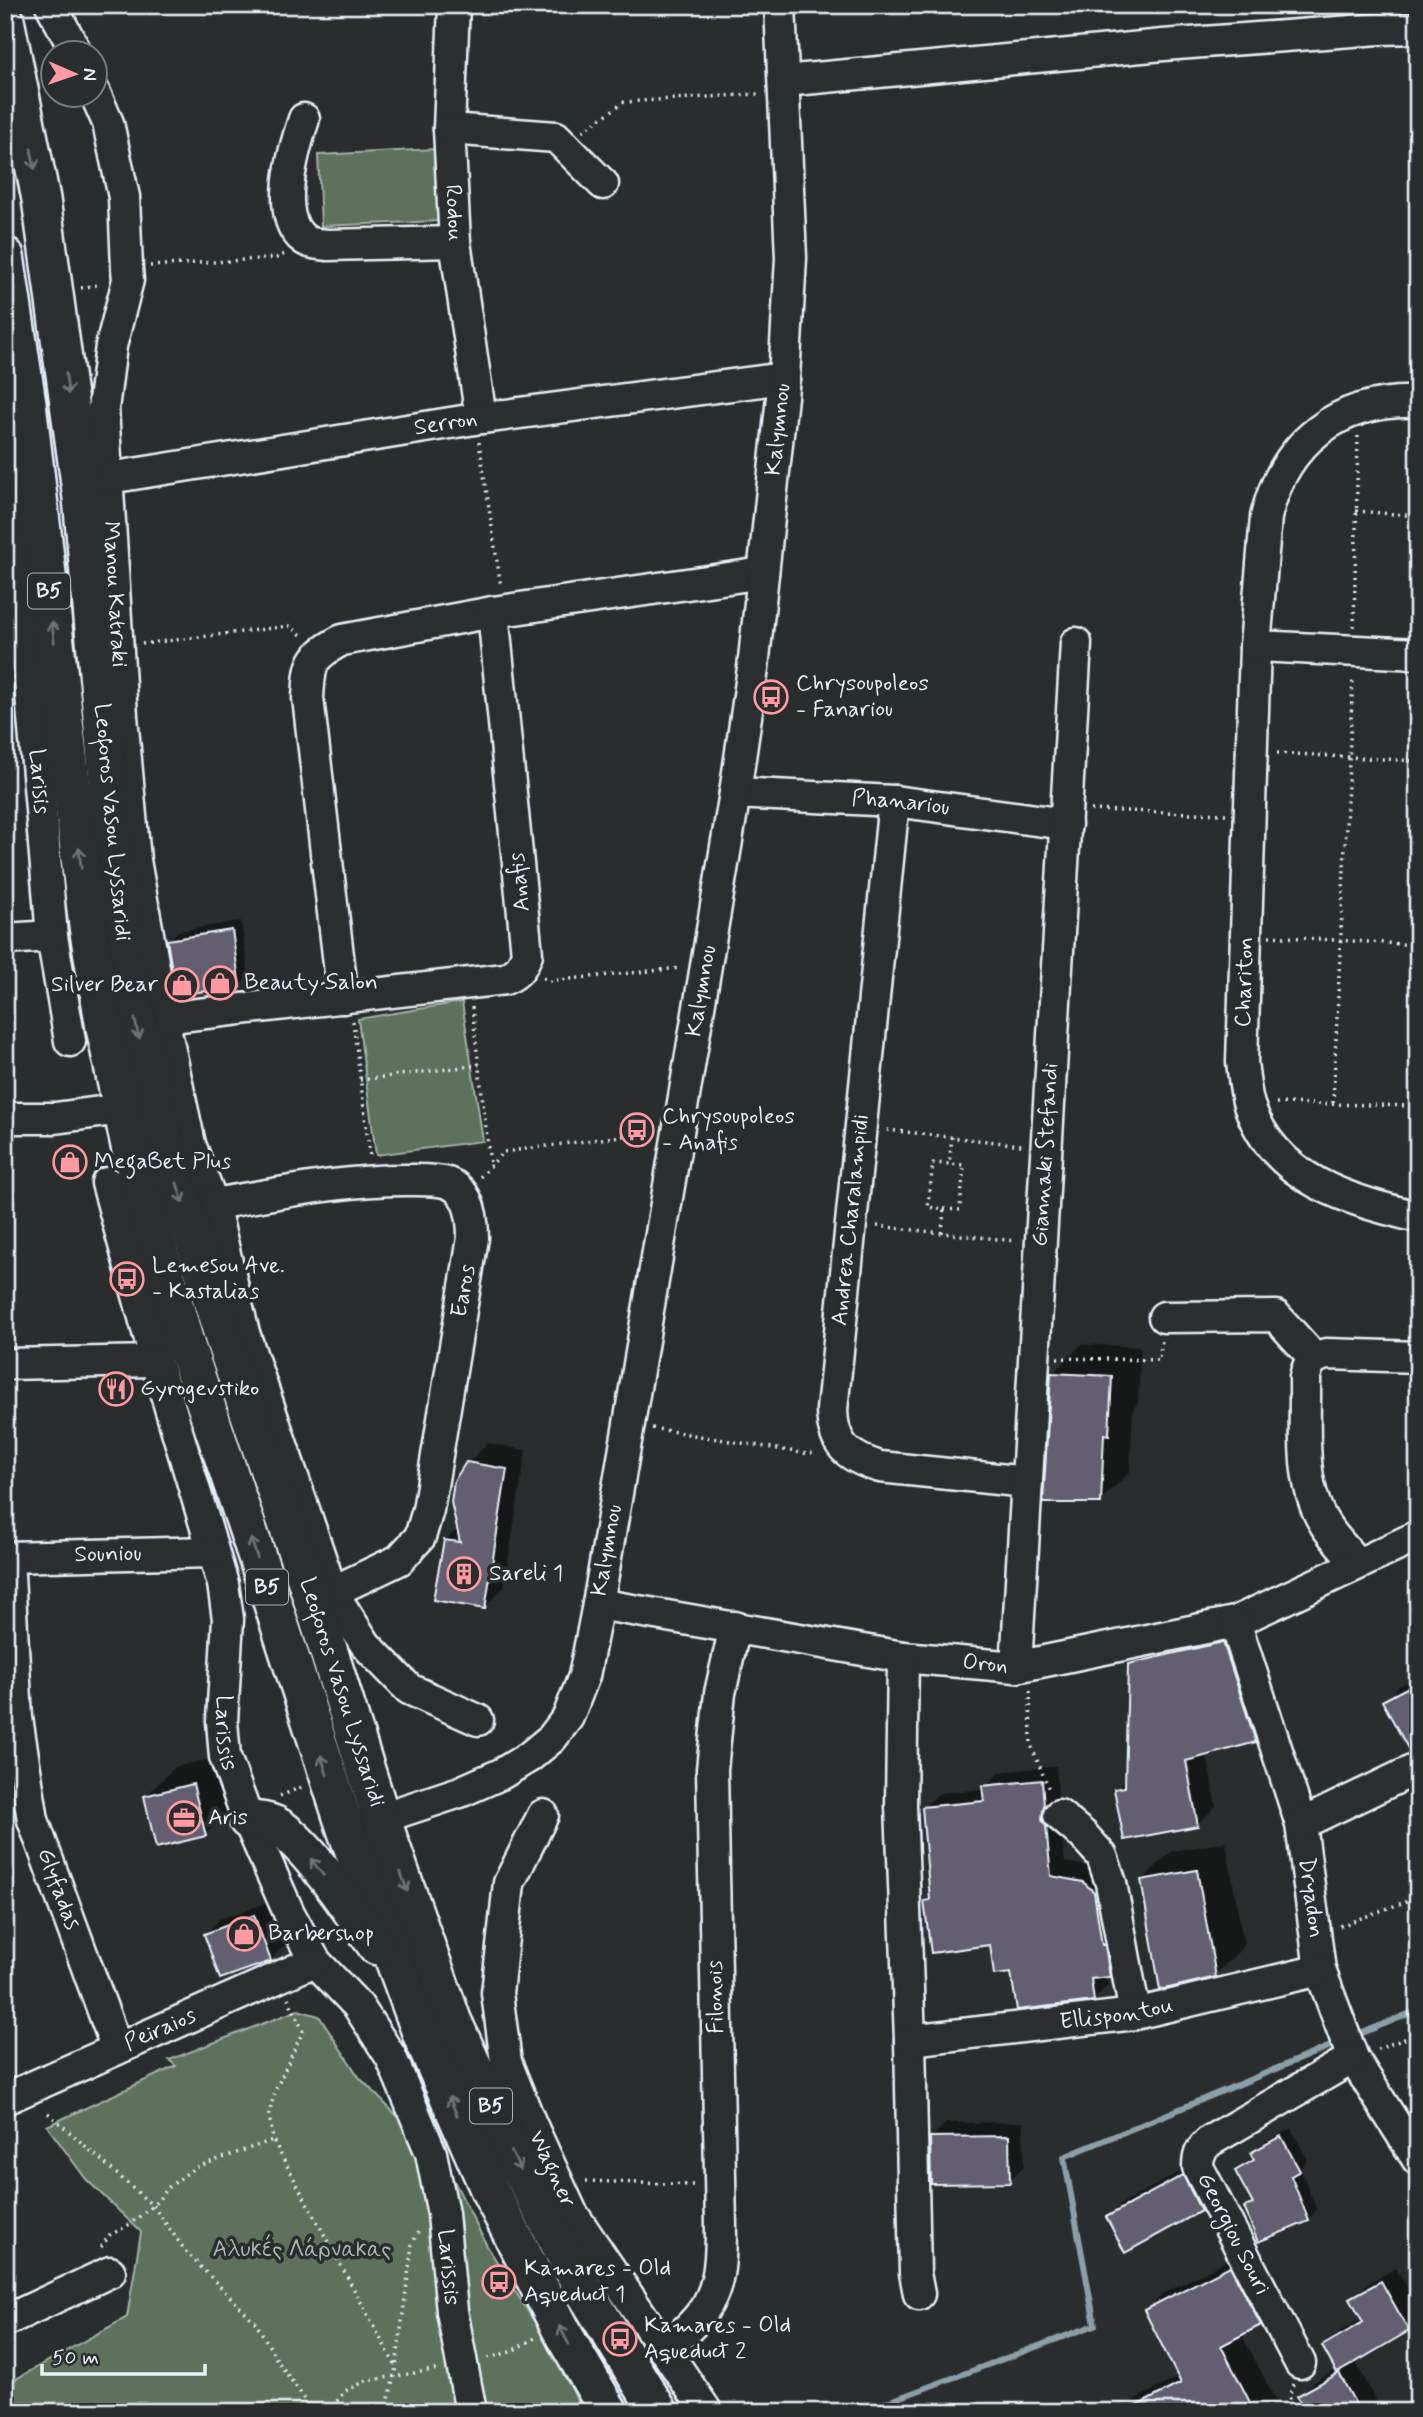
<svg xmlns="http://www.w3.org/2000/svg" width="1423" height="2417" font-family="Mynerve,sans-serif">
<rect width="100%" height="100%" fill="#2a2d2e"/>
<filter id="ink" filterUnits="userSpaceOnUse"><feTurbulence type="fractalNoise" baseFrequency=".0143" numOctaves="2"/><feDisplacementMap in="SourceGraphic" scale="14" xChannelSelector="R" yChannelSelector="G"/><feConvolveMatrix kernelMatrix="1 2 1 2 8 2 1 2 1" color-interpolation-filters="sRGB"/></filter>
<g filter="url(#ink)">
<g fill="#5d715b" stroke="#a2b1aa" stroke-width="2">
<path d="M436,149L439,221L321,226L318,155Z"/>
<path d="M462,1002L483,1141L376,1155L358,1019Z"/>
<path d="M298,2010L319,2016L359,2077L447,2167L487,2246L557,2358L583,2412H5V2385L127,2317L141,2232L86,2179L47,2126L176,2066L169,2060Z"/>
</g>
<g fill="#0007" fill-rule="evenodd">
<path d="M241,921L249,976L239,986L169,941L178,931Z"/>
<path d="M77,1146L82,1151L85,1163L80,1168L61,1153L65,1149Z"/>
<path d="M1082,1344L1141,1347L1138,1403L1133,1409L1130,1472L1100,1501L1052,1374Z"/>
<path d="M488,1443L526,1450L504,1587L485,1607L446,1540L459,1527L468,1463Z"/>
<path d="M1242,1625L1274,1722L1255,1740L1207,1754L1216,1806L1197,1825L1116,1789L1127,1778L1130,1665L1149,1646ZM1183,1753H1187L1197,1813H1194Z"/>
<path d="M1418,1677V1746L1385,1701L1399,1686Z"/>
<path d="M222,1756L234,1805L205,1835L146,1796L175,1767Z"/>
<path d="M1056,1766L1058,1790L1056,1805L1060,1811L1065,1862L1098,1868L1124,1960L1107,1976L1108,1985L1094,1999L1013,1971L991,1943L926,1901L931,1896L924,1807L939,1793L984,1789L999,1772Z"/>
<path d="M1226,1842L1244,1946L1215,1975L1142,1880L1172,1851Z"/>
<path d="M269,1902L285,1945L270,1960L206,1934L220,1919Z"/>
<path d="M1023,2122L1024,2166L1009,2181L931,2138L946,2123Z"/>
<path d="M1291,2128L1308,2160L1300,2168L1317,2210L1308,2220L1246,2208L1254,2201L1237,2171L1255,2157L1252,2153L1262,2144Z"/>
<path d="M1198,2162L1215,2195L1200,2210L1108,2217L1123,2203Z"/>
<path d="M1247,2250L1277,2307L1260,2324L1241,2333L1282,2412H1111L1180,2376L1146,2310L1164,2293Z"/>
<path d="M1396,2268L1418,2306V2320L1408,2330L1355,2361L1382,2412H1308L1299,2396L1314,2382L1337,2369L1324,2346L1339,2332L1363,2318L1352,2299L1367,2284Z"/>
</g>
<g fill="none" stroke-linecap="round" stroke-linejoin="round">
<g stroke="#8c9fa8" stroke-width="6">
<path d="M1355,2036L1418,2010"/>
<path d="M861,2412L1095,2325L1064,2157L1338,2043"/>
</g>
</g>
<g fill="#635f71" stroke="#e8f1f8" stroke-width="2">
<path d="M232,930L240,988L187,993L174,983L167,940Z"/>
<path d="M72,1150L78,1155L81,1169L63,1173L59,1152Z"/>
<path d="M1051,1373L1112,1376L1109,1435L1104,1434L1101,1503H1043Z"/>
<path d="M466,1462L507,1469L485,1609L433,1600L444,1540L460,1542L451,1502L454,1481Z"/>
<path d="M1223,1642L1256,1742L1186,1761L1198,1826L1124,1840L1114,1789L1125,1787L1128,1664Z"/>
<path d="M1418,1682V1751L1410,1752L1382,1701Z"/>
<path d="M1042,1780L1044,1806L1042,1820L1046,1826L1051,1876L1083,1882L1094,1892L1102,1945H1105L1110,1977L1091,1979L1094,2001L1017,2010L1011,1973L994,1975L990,1945L931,1953L924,1901L930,1900L922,1807L984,1801L982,1786Z"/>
<path d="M193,1784L206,1836L156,1848L144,1796Z"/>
<path d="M1197,1870L1216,1977L1160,1990L1141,1880Z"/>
<path d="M254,1915L271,1961L220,1979L204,1934Z"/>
<path d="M1009,2136L1010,2183L931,2184L930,2137Z"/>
<path d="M1281,2136L1300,2171L1291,2176L1309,2221L1258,2242L1244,2207L1253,2204L1235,2171L1254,2160L1250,2153Z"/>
<path d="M1183,2175L1201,2211L1125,2253L1106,2217Z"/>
<path d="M1230,2266L1261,2325L1221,2346L1255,2412H1125L1181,2383L1144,2310Z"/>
<path d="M1381,2281L1409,2331L1337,2373L1322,2346L1363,2322L1350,2298Z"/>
<path d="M1339,2373L1360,2412H1306L1297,2396Z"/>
</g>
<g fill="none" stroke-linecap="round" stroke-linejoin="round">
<defs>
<g id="minor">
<path d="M51,5L76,52"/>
<path id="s1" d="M454,5L449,129L455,242L481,418"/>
<path d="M784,81L1163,45L1379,29L1418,28"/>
<path id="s2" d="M94,91L108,123L124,197L127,268L128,280L111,346L103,409L122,716L135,860L163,1018L190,1144L213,1204L244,1333L332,1592L366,1645L409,1689L478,1720"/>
<path d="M304,119C294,149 273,218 305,240C311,244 320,244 327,245L455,242"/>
<path d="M449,129L556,137L603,184"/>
<path id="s3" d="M5,395L52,936L70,1041"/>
<path d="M1418,402C1340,399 1284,441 1266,517L1255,646L1242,1062C1244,1077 1245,1092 1249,1105C1275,1181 1349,1200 1418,1217"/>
<path id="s4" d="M109,478L475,419L784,378"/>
<path d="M1255,646L1418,654"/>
<path id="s5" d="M735,793L894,801L1066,824"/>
<path d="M894,801L832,1410C833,1445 847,1457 880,1467L1027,1482"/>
<path d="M5,939L52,936"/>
<path d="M343,998L308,698C310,663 310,657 342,640L493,612L763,573"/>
<path d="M163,1018L505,979C518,974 522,967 527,954L493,612"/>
<path d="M5,1118H55L144,1106"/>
<path id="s6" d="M107,1183L156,1361L223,1584L228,1619L222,1721L225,1757L248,1820L289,1913L315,1961L358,2006L391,2057L431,2153L443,2214L452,2311L471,2412"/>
<path d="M213,1204C276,1194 341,1180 405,1180C418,1180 435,1179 448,1183C470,1191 473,1219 473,1238L428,1510L420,1537L399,1560L332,1592"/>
<path d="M1164,1317L1276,1316L1314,1358"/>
<path d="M5,1364L156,1361"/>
<path id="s7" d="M5,1557L213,1552"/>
<path id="s8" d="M8,1557L17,1718L33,1820L117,2049"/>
<path d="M1357,1564C1347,1551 1335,1539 1326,1526C1298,1484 1306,1425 1305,1377C1308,1363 1312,1358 1326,1354L1418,1357"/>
<path id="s9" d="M598,1604L903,1657L1016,1667L1235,1622L1418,1536"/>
<path id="s10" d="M1235,1622L1301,1824L1320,1970L1353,2058L1418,2160"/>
<path d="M903,1657L901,1805L910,2040L915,2273L919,2294"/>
<path id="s11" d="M1016,1667L1076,643"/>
<path id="s12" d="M543,1815L509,1883L497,1993L506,2062L531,2124L572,2213L707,2412"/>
<path d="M1059,1815L1083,1835L1102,1856L1111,1883L1135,2014"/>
<path d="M1301,1824L1418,1768"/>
<path id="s13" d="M360,1825L460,1792L501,1774L529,1757L552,1738L568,1717L584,1676L598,1604L629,1424L735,793L753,668L784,378L791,258L780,5"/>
<path id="s14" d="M910,2040L1135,2014L1320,1970"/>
<path id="s15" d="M5,2099L315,1961"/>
<path d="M5,2321L110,2272"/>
<path d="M664,2350C714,2308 721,2291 721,2226L712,1769L720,1693L735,1627"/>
<path d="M1300,2363L1198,2167C1198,2154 1201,2149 1210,2141L1353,2058"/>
</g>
<g id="major">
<path id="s16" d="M5,20L41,199L82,498L125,967L167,1151L224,1339L306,1579L381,1818L452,2020L516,2161L582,2287L659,2412"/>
<path d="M5,256L27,403L88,926L105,1028L133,1160L186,1346L271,1598L346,1829L422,2035L490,2191L565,2337L609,2412"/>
<path d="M248,1820C258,1820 266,1821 275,1825C307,1842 354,1915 377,1946"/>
</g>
</defs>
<use href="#minor" stroke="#e8f1f8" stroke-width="35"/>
<use href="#major" stroke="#e8f1f8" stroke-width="42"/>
<g stroke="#e8f1f8" stroke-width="3.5" stroke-dasharray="2 5" stroke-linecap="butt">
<path d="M583,131L624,102L758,94"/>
<path d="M150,266L276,258L285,254"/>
<path d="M81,288L101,284"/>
<path d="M479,442L501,587"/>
<path d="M1356,511L1418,516"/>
<path d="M1354,627L1358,436"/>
<path d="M142,644L290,626L304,637"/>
<path d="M1277,753L1418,761"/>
<path d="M1091,810L1227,814"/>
<path d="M1269,936L1418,945"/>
<path d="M543,978L549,981L681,968"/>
<path d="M472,1007L490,1164"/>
<path d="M353,1021L370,1156"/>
<path d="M1418,1041V1043"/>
<path d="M360,1080L479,1065"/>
<path d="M1276,1103L1418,1106"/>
<path d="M1333,1103L1353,677"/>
<path d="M887,1130L1022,1145"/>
<path d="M480,1177L503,1152L653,1132"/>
<path d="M944,1209L960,1210L964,1165L949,1164"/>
<path d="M877,1226L1016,1241"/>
<path d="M942,1233L944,1209L928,1207L933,1163L949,1164L952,1137"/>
<path d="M1057,1358L1159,1360L1162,1340"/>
<path d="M652,1428L808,1454L816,1451"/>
<path d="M1030,1691L1031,1745L1050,1792"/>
<path d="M280,1796L302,1787"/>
<path d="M1340,1926L1418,1897"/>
<path d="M288,1998L303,2031L275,2091L269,2115L273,2140L396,2367"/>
<path d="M1377,2049L1418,2034"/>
<path d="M48,2113L153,2206L187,2253L256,2323L277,2360L314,2412"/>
<path d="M586,2181L694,2185"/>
<path d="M101,2247L110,2235L127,2226L153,2206L169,2187L194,2168L273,2140"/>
<path d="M488,2358L510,2352L535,2338"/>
<path d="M1293,2384L1289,2397L1295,2412"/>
<path d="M328,2412L345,2391L366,2381L439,2369"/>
<path d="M386,2412L396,2367L412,2245L418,2232"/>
</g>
<use href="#minor" stroke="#2a2d2e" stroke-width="30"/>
<use href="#major" stroke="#2a2d2e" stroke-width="37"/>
</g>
<defs><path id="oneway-shaft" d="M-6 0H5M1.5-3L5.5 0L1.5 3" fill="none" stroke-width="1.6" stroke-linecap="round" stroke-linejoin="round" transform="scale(1.75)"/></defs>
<g stroke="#6c7275">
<use href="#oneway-shaft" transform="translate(33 159) rotate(79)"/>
<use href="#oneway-shaft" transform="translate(67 384) rotate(83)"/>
<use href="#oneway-shaft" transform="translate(53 632) rotate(-97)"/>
<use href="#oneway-shaft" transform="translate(80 858) rotate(-97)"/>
<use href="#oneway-shaft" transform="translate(137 1029) rotate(78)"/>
<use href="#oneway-shaft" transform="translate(180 1193) rotate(73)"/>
<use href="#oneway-shaft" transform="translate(254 1548) rotate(-109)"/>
<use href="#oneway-shaft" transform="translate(324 1765) rotate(-108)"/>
<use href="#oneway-shaft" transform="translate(317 1867) rotate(-128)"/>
<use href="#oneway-shaft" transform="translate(404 1882) rotate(71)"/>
<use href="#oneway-shaft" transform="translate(453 2106) rotate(-113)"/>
<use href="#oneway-shaft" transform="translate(516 2161) rotate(64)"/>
<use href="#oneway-shaft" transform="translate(564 2335) rotate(-118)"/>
</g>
</g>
<defs>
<symbol id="bus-ring" viewBox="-11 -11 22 22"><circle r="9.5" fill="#2a2d2e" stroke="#ff9aa2" stroke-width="1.5"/><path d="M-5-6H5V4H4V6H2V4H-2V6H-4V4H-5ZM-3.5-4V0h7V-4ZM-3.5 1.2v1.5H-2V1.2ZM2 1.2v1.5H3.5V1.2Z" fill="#ff9aa2"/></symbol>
<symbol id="shop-ring" viewBox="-11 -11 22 22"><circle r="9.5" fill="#2a2d2e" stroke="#ff9aa2" stroke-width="1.5"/><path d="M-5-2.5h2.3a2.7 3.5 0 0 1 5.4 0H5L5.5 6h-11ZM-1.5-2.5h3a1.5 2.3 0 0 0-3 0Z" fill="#ff9aa2"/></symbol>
<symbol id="restaurant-ring" viewBox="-11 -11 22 22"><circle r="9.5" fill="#2a2d2e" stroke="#ff9aa2" stroke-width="1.5"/><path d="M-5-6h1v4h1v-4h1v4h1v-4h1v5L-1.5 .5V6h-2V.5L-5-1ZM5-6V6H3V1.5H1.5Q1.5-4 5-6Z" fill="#ff9aa2"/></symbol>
<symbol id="building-ring" viewBox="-11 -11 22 22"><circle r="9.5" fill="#2a2d2e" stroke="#ff9aa2" stroke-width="1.5"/><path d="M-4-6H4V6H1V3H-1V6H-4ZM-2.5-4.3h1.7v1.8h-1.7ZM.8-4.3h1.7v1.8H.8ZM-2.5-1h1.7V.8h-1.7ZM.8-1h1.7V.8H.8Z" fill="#ff9aa2"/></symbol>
<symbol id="office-ring" viewBox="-11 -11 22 22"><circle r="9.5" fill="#2a2d2e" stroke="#ff9aa2" stroke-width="1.5"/><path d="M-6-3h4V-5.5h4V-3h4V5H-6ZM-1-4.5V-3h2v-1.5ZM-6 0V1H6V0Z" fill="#ff9aa2"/></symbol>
</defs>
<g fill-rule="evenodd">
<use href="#bus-ring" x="752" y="678" width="38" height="38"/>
<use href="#shop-ring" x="201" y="964" width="38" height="38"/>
<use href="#shop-ring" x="163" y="966" width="38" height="38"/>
<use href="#bus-ring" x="618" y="1111" width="38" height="38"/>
<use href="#shop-ring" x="51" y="1143" width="38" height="38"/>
<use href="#bus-ring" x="108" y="1260" width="38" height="38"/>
<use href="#restaurant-ring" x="97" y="1370" width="38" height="38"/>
<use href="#building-ring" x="445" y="1555" width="38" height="38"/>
<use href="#office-ring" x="165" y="1799" width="38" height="38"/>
<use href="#shop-ring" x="225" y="1915" width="38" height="38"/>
<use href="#bus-ring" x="480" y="2263" width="38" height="38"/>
<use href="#bus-ring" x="601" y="2320" width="38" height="38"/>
</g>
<g text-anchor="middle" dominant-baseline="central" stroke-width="7" stroke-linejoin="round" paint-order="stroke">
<g fill="#2a2d2e" stroke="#afb6bb" stroke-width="2">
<rect x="28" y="573.5" width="42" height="35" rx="5"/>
<rect x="246" y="1569.5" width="42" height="35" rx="5"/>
<rect x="470" y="2088.5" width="42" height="35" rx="5"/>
</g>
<g font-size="21" font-weight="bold" fill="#e8f1f8">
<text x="49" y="591">B5</text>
<text x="267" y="1587">B5</text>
<text x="491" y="2106">B5</text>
</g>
<g font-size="23" fill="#e8f1f8" stroke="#2a2d2e">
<text stroke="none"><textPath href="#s1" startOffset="208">Rodou</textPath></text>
<text stroke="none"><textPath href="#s4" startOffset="341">Serron</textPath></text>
<text stroke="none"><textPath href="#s13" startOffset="1545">Kalymnou</textPath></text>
<text stroke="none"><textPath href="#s2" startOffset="511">Manou Katraki</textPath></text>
<text stroke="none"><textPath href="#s3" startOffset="388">Larisis</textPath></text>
<text stroke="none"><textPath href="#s5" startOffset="166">Phanariou</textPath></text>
<text stroke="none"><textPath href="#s16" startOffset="810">Leoforos Vasou Lyssaridi</textPath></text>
<text transform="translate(520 882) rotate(-96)">Anafis</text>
<text transform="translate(1245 982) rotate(-88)">Chariton</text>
<text stroke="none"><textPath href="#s13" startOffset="978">Kalymnou</textPath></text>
<text stroke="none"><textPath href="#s11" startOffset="513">Giannaki Stefandi</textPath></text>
<text transform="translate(851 1220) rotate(-84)">Andrea Charalampidi</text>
<text transform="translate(464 1291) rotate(-80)">Earos</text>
<text stroke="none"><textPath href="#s13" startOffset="411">Kalymnou</textPath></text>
<text stroke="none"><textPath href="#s7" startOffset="103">Souniou</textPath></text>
<text stroke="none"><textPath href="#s9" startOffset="392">Oron</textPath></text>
<text stroke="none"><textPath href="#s16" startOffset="1713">Leoforos Vasou Lyssaridi</textPath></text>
<text stroke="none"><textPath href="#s6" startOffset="567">Larissis</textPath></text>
<text stroke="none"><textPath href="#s8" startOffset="338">Glyfadas</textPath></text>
<text stroke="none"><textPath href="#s10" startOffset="287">Dryadon</textPath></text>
<text transform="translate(716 1997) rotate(-91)">Filonois</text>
<text stroke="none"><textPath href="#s14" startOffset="208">Ellispontou</textPath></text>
<text stroke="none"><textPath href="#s15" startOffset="170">Peiraios</textPath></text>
<text stroke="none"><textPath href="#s12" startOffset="373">Wagner</textPath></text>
<text transform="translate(1233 2234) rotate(63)">Georgiou Souri</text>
<text stroke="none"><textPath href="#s6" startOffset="1157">Larissis</textPath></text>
</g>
<g font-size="23" fill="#e8f1f8" stroke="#2a2d2e" text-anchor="start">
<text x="796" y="684">Chrysoupoleos<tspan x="796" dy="26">- Fanariou</tspan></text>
<text x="244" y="983">Beauty Salon</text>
<text x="158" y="985" text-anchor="end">Silver Bear</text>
<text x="662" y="1117">Chrysoupoleos<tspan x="662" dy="26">- Anafis</tspan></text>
<text x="94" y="1162">MegaBet Plus</text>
<text x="152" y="1266">Lemesou Ave.<tspan x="152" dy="26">- Kastalias</tspan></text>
<text x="140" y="1389">Gyrogevstiko</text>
<text x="489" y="1574">Sareli 1</text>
<text x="208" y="1818">Aris</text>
<text x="268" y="1934">Barbershop</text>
<text x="524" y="2269">Kamares - Old<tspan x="524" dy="26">Aqueduct 1</tspan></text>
<text x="644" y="2326">Kamares - Old<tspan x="644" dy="26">Aqueduct 2</tspan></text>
</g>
<g font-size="23" fill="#a9b7b1" stroke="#2a2d2e">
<text x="302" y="2250">Αλυκές Λάρνακας</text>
</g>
</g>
<rect width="1423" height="2417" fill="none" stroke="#2a2d2e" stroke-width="28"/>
<rect x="14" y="14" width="1395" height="2389" fill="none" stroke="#e8f1f8" stroke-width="2.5" filter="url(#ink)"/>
<g transform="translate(74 74) rotate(92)"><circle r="33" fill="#2a2d2e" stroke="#767b7f" stroke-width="2"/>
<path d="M0-5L12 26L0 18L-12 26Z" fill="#ff9aa2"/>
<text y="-10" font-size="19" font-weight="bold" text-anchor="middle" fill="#e8f1f8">N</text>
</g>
<path d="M42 2364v10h163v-10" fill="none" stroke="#e8f1f8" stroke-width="3.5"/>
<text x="52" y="2364" font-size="21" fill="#e8f1f8" stroke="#2a2d2e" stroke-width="5" paint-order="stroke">50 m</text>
</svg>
